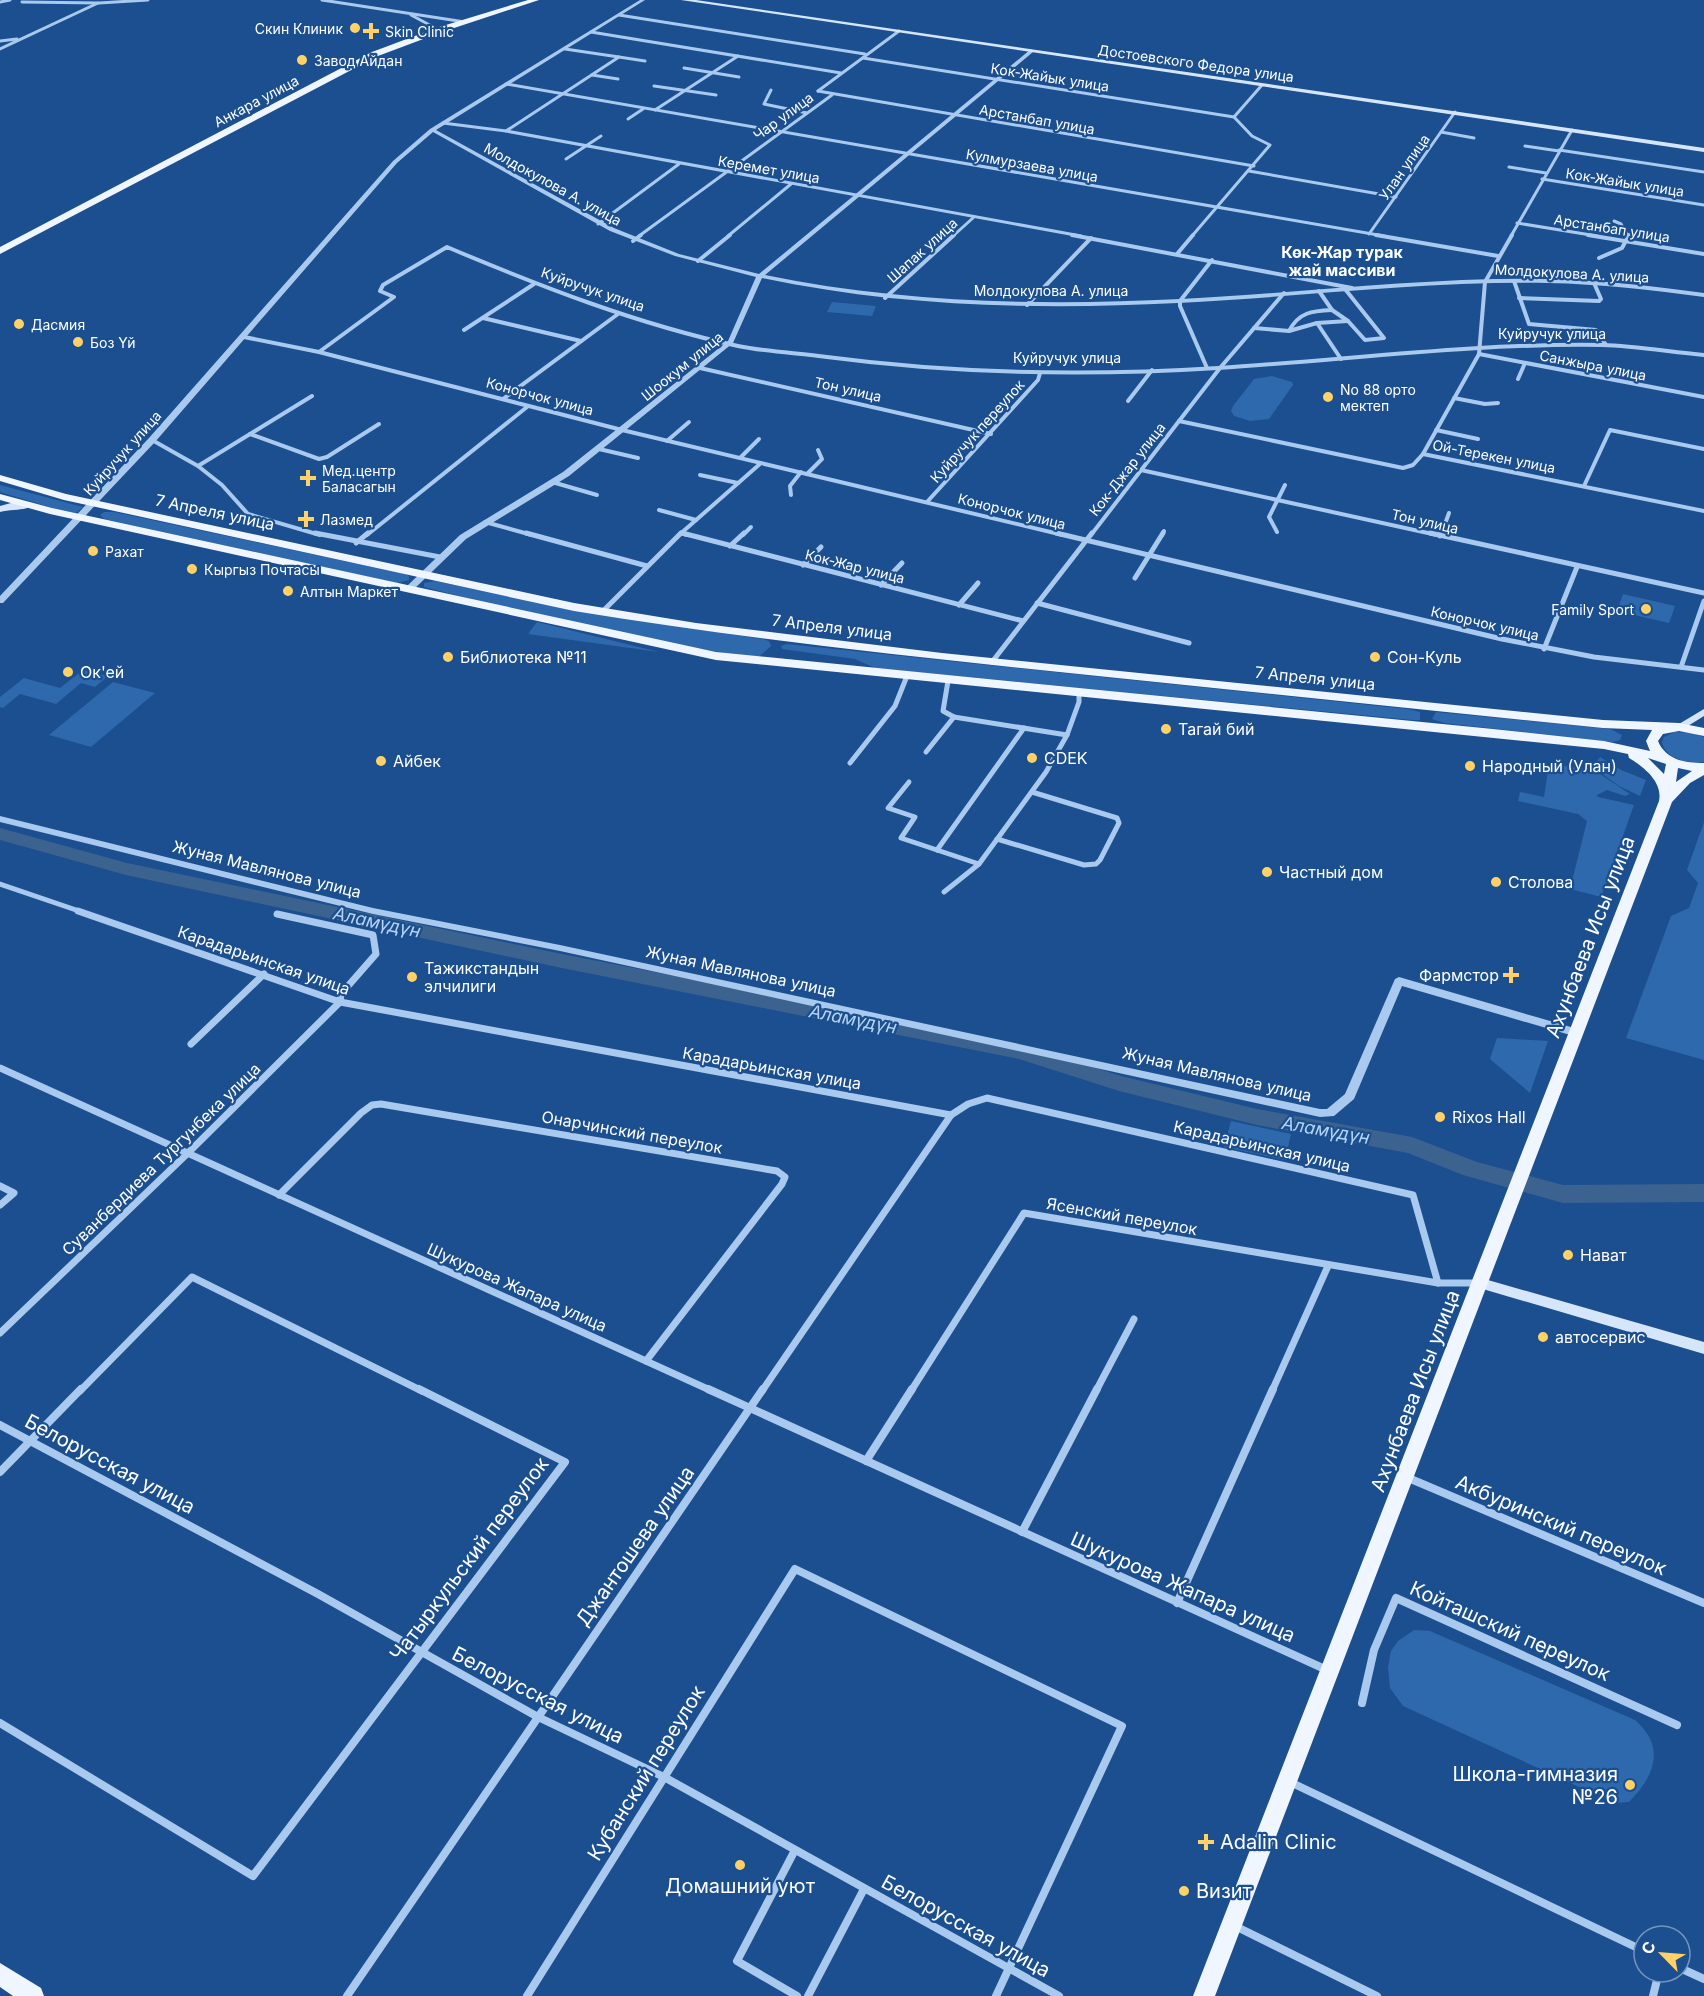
<svg xmlns="http://www.w3.org/2000/svg" width="1704" height="1996" font-family="Inter,sans-serif">
<rect width="100%" height="100%" fill="#1b4f8f"/>
<g fill="#2e69ad">
<path d="M832,302L876,306L872,316L827,312Z"/>
<path d="M1272,376L1292,382L1293,385L1269,419L1250,421L1234,416L1231,411L1233,406L1254,379Z"/>
<path d="M0,485L83,507L76,513L56,509L0,492Z"/>
<path d="M104,512H114L405,574L409,576V580L397,583L104,519L100,515Z"/>
<path d="M435,581L580,611L763,639L769,641L771,646L760,656L752,657C642,641 532,615 424,587V583Z"/>
<path d="M1623,594L1675,606L1669,623L1617,611Z"/>
<path d="M537,622L659,652L528,634Z"/>
<path d="M787,644L1408,709L1420,712V720H1412L875,668L855,659L782,649L781,646Z"/>
<path d="M83,670L108,676L95,687L81,683L56,704L20,694L3,708L0,707V697L24,678L60,688Z"/>
<path d="M113,682L155,693L91,747L49,735Z"/>
<path d="M1436,712L1610,729L1622,735L1620,740L1613,742L1444,723L1432,719Z"/>
<path d="M1675,732L1693,733L1704,737V762C1689,764 1665,759 1662,742L1664,737Z"/>
<path d="M1600,757L1621,770L1646,780L1640,796L1619,786L1593,767Z"/>
<path d="M1549,764L1594,770L1630,794L1625,796L1607,790L1597,795L1598,797L1634,805L1601,897L1570,889L1587,821L1578,814L1518,801L1520,792L1544,797Z"/>
<path d="M1704,822V1060L1626,1038L1671,916L1689,908L1698,883L1687,870Z"/>
<path d="M1497,1038L1548,1041L1530,1093L1490,1059Z"/>
<path d="M1231,1121L1291,1134L1285,1160L1224,1147Z"/>
<path d="M1414,1630L1430,1631L1635,1720C1666,1747 1655,1776 1629,1802L1614,1803L1403,1706L1390,1688L1388,1667L1391,1651L1398,1641Z"/>
</g>
<g fill="none" stroke-linecap="round" stroke-linejoin="round">
<path fill="#3c6290" fill-rule="evenodd" d="M0,828L127,863L557,953L1021,1044L1121,1076L1257,1109L1412,1137L1477,1162L1563,1185L1704,1184V1202L1563,1203L1463,1175L1408,1153L1257,1125L1119,1091L1019,1059L557,967L126,875L0,840Z"/>
<g stroke="#a9c9ee" stroke-width="3">
<path d="M322,0L465,22"/>
<path d="M0,2L10,0"/>
<path d="M22,2L99,3L148,0"/>
<path d="M411,15L439,30"/>
<path d="M619,15L865,54"/>
<path d="M591,32L841,73"/>
<path d="M0,41L17,39"/>
<path d="M0,49L98,3"/>
<path d="M619,57L645,61"/>
<path d="M863,58L1234,117"/>
<path d="M684,68L739,77"/>
<path d="M592,75L618,79"/>
<path d="M506,84L1384,236"/>
<path d="M654,86L716,95"/>
<path d="M771,90L764,104L807,113"/>
<path d="M818,91L1254,166"/>
<path d="M818,91L899,31"/>
<path d="M655,110L738,56"/>
<path d="M628,119L643,109"/>
<path d="M443,123L506,131L1081,236"/>
<path d="M506,131L619,57L565,49"/>
<path d="M1441,132L1474,138"/>
<path d="M1525,146L1559,151"/>
<path d="M1559,150L1704,172"/>
<path d="M566,159L601,136"/>
<path d="M1509,167L1546,173"/>
<path d="M1249,171L1396,197"/>
<path d="M1542,179L1704,205"/>
<path d="M1614,221L1621,224L1628,236"/>
<path d="M1517,223L1597,236"/>
<path d="M598,224L679,164"/>
<path d="M1369,234L1455,112"/>
<path d="M639,236L832,95"/>
<path d="M728,236L791,184"/>
<path d="M953,236L974,217"/>
<path d="M1192,236L1270,145L1252,136L1234,117L1262,85"/>
<path d="M1511,236L1572,130"/>
</g>
<g stroke="#a9c9ee" stroke-width="4">
<path d="M1072,235L1352,288"/>
<path d="M1376,235L1498,256"/>
<path d="M1588,235L1704,254"/>
<path d="M633,241L641,235"/>
<path d="M1177,254L1193,235"/>
<path d="M1599,258L1622,248L1629,235"/>
<path d="M698,261L730,235"/>
<path d="M1514,281L1529,324L1596,330L1606,345"/>
<path d="M1345,289L1384,338L1365,340L1348,321"/>
<path d="M885,298L954,235"/>
<path d="M1519,298L1599,301L1601,299L1594,283"/>
<path d="M1027,305L1091,238"/>
<path d="M483,318L581,341"/>
<path d="M1317,323L1341,359"/>
<path d="M1254,328L1289,331L1317,323L1348,321L1332,310L1319,291"/>
<path d="M464,330L534,284"/>
<path d="M1289,331C1299,312 1312,311 1332,310"/>
<path d="M244,337L319,352L622,430L1063,535"/>
<path d="M319,352L394,297L380,291L383,285L447,247C542,287 637,324 738,346C767,352 798,353 827,357C956,374 1088,376 1218,368C1346,360 1473,343 1602,345C1636,346 1670,352 1704,355"/>
<path d="M1479,354L1704,397"/>
<path d="M700,368L991,434"/>
<path d="M1207,368L1180,306V301L1212,260"/>
<path d="M1518,379L1525,363"/>
<path d="M1454,398L1485,404L1498,403"/>
<path d="M503,399L618,314"/>
<path d="M1128,401L1152,370"/>
<path d="M1179,421L1403,468L1413,465L1423,454L1704,511"/>
<path d="M1436,430L1478,439"/>
<path d="M250,434L319,459L327,457L379,424"/>
<path d="M152,440L198,466L222,485L248,514L320,535"/>
<path d="M667,441L689,422"/>
<path d="M599,449L638,458"/>
<path d="M1423,454L1479,354L1485,282L1512,235"/>
<path d="M740,458L759,439"/>
<path d="M198,466L312,396"/>
<path d="M1141,470L1437,535"/>
<path d="M807,474L822,459L818,450"/>
<path d="M700,475L738,483"/>
<path d="M552,482L597,495"/>
<path d="M1584,486L1610,430L1704,449"/>
<path d="M791,495L790,486L801,472"/>
<path d="M927,502L1038,380L1040,373"/>
<path d="M659,510L696,520"/>
<path d="M485,522L532,535"/>
<path d="M1277,532L1269,517L1285,485"/>
<path d="M681,533L687,535"/>
<path d="M367,535L527,407"/>
<path d="M679,535L761,463"/>
<path d="M743,535L751,527"/>
<path d="M1091,535L1220,368L1284,293"/>
<path d="M1162,535L1164,531"/>
<path d="M1441,535L1449,513"/>
</g>
<g stroke="#a9c9ee" stroke-width="5">
<path d="M315,533L440,557"/>
<path d="M526,533L647,566"/>
<path d="M682,533L1023,621"/>
<path d="M1056,533L1502,639L1594,657L1704,670"/>
<path d="M1430,533L1704,593"/>
<path d="M1440,536L1441,533"/>
<path d="M356,543L368,533"/>
<path d="M730,546L744,533"/>
<path d="M803,565L821,547"/>
<path d="M1135,578L1163,533"/>
<path d="M881,585L902,563"/>
<path d="M1037,603L1189,643"/>
<path d="M959,605L978,583"/>
<path d="M602,612L681,533"/>
<path d="M1544,649L1577,567"/>
<path d="M992,662L1092,533"/>
<path d="M1681,667L1704,601"/>
<path d="M948,681L943,711L954,717L1067,735"/>
<path d="M926,752L954,717"/>
<path d="M850,763L895,706L907,676"/>
<path d="M909,782L888,808L915,817L901,838L979,864"/>
<path d="M997,839L1084,865L1096,864L1100,860L1119,823L1117,818L1032,792"/>
<path d="M937,850L1024,728"/>
<path d="M0,884L82,912"/>
<path d="M944,892L979,864L1046,772L1067,735L1079,702V692"/>
</g>
<g stroke="#a9c9ee" stroke-width="7">
<path d="M78,911L340,1002L951,1115L968,1104L987,1098L1413,1195L1438,1283H1479"/>
<path d="M191,1044L264,974"/>
<path d="M0,1068L712,1391"/>
<path d="M0,1186L14,1193L0,1205"/>
<path d="M279,1195L361,1113L372,1105L381,1104L777,1171L785,1177L782,1184L646,1361"/>
<path d="M0,1333L188,1153L340,1002L341,994L376,954L373,935L277,914"/>
<path d="M80,1391L192,1277L422,1391"/>
<path d="M762,1391L951,1115"/>
<path d="M911,1391L1024,1213L1438,1283"/>
<path d="M1096,1391L1134,1319"/>
<path d="M1272,1391L1328,1266"/>
</g>
<g stroke="#a9c9ee" stroke-width="8">
<path d="M708,1389L1327,1670"/>
<path d="M0,1425L318,1594L538,1717L664,1777L1059,1996"/>
<path d="M866,1461L912,1389"/>
<path d="M0,1472L81,1389"/>
<path d="M1406,1477L1704,1603"/>
<path d="M1022,1532L1097,1389"/>
<path d="M1177,1603L1273,1389"/>
<path d="M1362,1703L1374,1650L1396,1598L1677,1725"/>
<path d="M0,1723L253,1876L565,1462L419,1389"/>
<path d="M1290,1782L1644,1951"/>
<path d="M795,1850L737,1961L797,1996"/>
<path d="M1235,1926L1377,1996"/>
<path d="M1680,1968L1704,1979"/>
<path d="M347,1996L763,1389"/>
<path d="M527,1996L795,1569L1122,1726L996,1996"/>
<path d="M808,1996L864,1889"/>
<path d="M1653,1996L1659,1972"/>
</g>
<g fill="#a9c9ee" fill-rule="evenodd">
<path d="M640,0H645L436,130L614,228L679,254L759,274L1031,49L1033,52L765,275C901,303 1041,306 1180,299C1303,293 1425,277 1548,279C1601,280 1652,286 1704,293V297C1652,290 1600,284 1548,283C1424,281 1301,297 1178,303C1039,310 899,307 762,278L733,343L569,476L466,539L412,591H409L405,589L406,587L460,535L563,472L728,341L756,277L675,256L610,231L433,132L397,163L155,442L3,603H0V596L149,438L393,161L430,129Z"/>
<path d="M0,816L373,908L560,945L1320,1109H1327L1345,1094L1395,979L1399,977L1581,1030L1582,1033L1577,1037L1402,986L1354,1099L1334,1116L1320,1117L560,951L373,914L0,822Z"/>
</g>
<g fill="#d6e6fa" fill-rule="evenodd">
<path d="M681,0H696L1704,148V152Z"/>
<path d="M11,503H27L31,506C24,511 10,509 0,512V506Z"/>
<path d="M1704,709V716L1683,729L1679,730L1674,727Z"/>
<path d="M1481,1278L1704,1342V1354L1476,1287L1474,1283L1476,1279Z"/>
</g>
<g fill="#f0f6ff" fill-rule="evenodd">
<path d="M528,0H539L442,32L378,56L0,254V247L372,52L436,28Z"/>
<path d="M0,475L66,494L574,603L696,623L942,653L1603,720L1679,723L1704,728V736L1679,731L1663,734L1658,741C1666,760 1685,763 1704,763V775L1690,783L1672,802L1215,1996H1193L1659,801C1663,782 1644,767 1629,758L1628,754L1604,749L716,660L50,514L0,500V494L52,508L716,652L1493,729L1604,741L1650,751L1646,741L1652,730L1603,728C1444,712 1285,695 1127,679C942,660 757,641 574,611L64,500L0,481ZM1648,758L1666,764L1664,774ZM1678,768L1692,771L1676,782Z"/>
<path d="M0,1963L41,1988L44,1996H13L0,1987Z"/>
</g>
</g>
<g fill="#ffd166" stroke="#1b4f8f" stroke-width="2">
<circle cx="355" cy="28" r="6"/>
<path d="M368 22h6v6h6v6h-6v6h-6v-6h-6v-6h6z"/>
<circle cx="302" cy="60" r="6"/>
<circle cx="19" cy="324" r="6"/>
<circle cx="78" cy="342" r="6"/>
<circle cx="1328" cy="397" r="6"/>
<path d="M305 469h6v6h6v6h-6v6h-6v-6h-6v-6h6z"/>
<path d="M303 510h6v6h6v6h-6v6h-6v-6h-6v-6h6z"/>
<circle cx="93" cy="551" r="6"/>
<circle cx="192" cy="569" r="6"/>
<circle cx="288" cy="591" r="6"/>
<circle cx="1646" cy="609" r="6"/>
<circle cx="448" cy="657" r="6"/>
<circle cx="1375" cy="657" r="6"/>
<circle cx="68" cy="672" r="6"/>
<circle cx="1166" cy="729" r="6"/>
<circle cx="1032" cy="758" r="6"/>
<circle cx="381" cy="761" r="6"/>
<circle cx="1470" cy="766" r="6"/>
<circle cx="1267" cy="872" r="6"/>
<circle cx="1496" cy="882" r="6"/>
<path d="M1508 966h6v6h6v6h-6v6h-6v-6h-6v-6h6z"/>
<circle cx="412" cy="977" r="6"/>
<circle cx="1440" cy="1117" r="6"/>
<circle cx="1568" cy="1255" r="6"/>
<circle cx="1543" cy="1337" r="6"/>
<circle cx="1630" cy="1785" r="6"/>
<path d="M1203 1833h6v6h6v6h-6v6h-6v-6h-6v-6h6z"/>
<circle cx="740" cy="1865" r="6"/>
<circle cx="1184" cy="1891" r="6"/>
</g>
<g text-anchor="middle" dominant-baseline="central" stroke-width="4.5" stroke-linejoin="round" paint-order="stroke">
<g font-size="14" fill="#fff" stroke="#1b4f8f" text-anchor="start">
<text x="343" y="28" text-anchor="end">Скин Клиник</text>
<text x="385" y="31">Skin Clinic</text>
<text x="314" y="60">Завод Айдан</text>
<text x="31" y="324">Дасмия</text>
<text x="90" y="342">Боз Үй</text>
<text x="1340" y="389">No 88 орто<tspan x="1340" dy="16">мектеп</tspan></text>
<text x="322" y="470">Мед.центр<tspan x="322" dy="16">Баласагын</tspan></text>
<text x="320" y="519">Лазмед</text>
<text x="105" y="551">Рахат</text>
<text x="204" y="569">Кыргыз Почтасы</text>
<text x="300" y="591">Алтын Маркет</text>
<text x="1634" y="609" text-anchor="end">Family Sport</text>
</g>
<g font-size="14" fill="#fff" stroke="#1b4f8f">
<text transform="translate(1196 63) rotate(8)">Достоевского Федора улица</text>
<text transform="translate(1050 77) rotate(9)">Кок-Жайык улица</text>
<text transform="translate(256 101) rotate(-28)">Анкара улица</text>
<text transform="translate(783 116) rotate(-36)">Чар улица</text>
<text transform="translate(1037 119) rotate(10)">Арстанбап улица</text>
<text transform="translate(1032 165) rotate(10)">Кулмурзаева улица</text>
<text transform="translate(1404 167) rotate(-55)">Улан улица</text>
<text transform="translate(769 169) rotate(10)">Керемет улица</text>
<text transform="translate(1625 182) rotate(9)">Кок-Жайык улица</text>
<text transform="translate(553 184) rotate(29)">Молдокулова А. улица</text>
<text transform="translate(1612 228) rotate(9)">Арстанбап улица</text>
<text transform="translate(922 250) rotate(-42)">Шапак улица</text>
<text transform="translate(1572 273) rotate(3)">Молдокулова А. улица</text>
<text transform="translate(593 289) rotate(19)">Куйручук улица</text>
<text x="1051" y="290">Молдокулова А. улица</text>
<text x="1552" y="333">Куйручук улица</text>
<text x="1067" y="357">Куйручук улица</text>
<text transform="translate(1593 365) rotate(11)">Санжыра улица</text>
<text transform="translate(682 366) rotate(-39)">Шоокум улица</text>
<text transform="translate(848 389) rotate(13)">Тон улица</text>
<text transform="translate(540 396) rotate(15)">Конорчок улица</text>
<text transform="translate(977 431) rotate(-48)">Куйручук переулок</text>
<text transform="translate(122 453) rotate(-48)">Куйручук улица</text>
<text transform="translate(1494 456) rotate(11)">Ой-Терекен улица</text>
<text transform="translate(1127 469) rotate(-52)">Кок-Джар улица</text>
<text transform="translate(1012 511) rotate(14)">Конорчок улица</text>
<text transform="translate(1425 521) rotate(13)">Тон улица</text>
<text transform="translate(855 566) rotate(14)">Кок-Жар улица</text>
<text transform="translate(1485 623) rotate(13)">Конорчок улица</text>
</g>
<g font-size="16" font-weight="bold" fill="#fff" stroke="#1b4f8f">
<text x="1342" y="252">Көк-Жар турак<tspan x="1342" dy="18">жай массиви</tspan></text>
</g>
<g font-size="16" fill="#fff" stroke="#1b4f8f">
<text transform="translate(215 512) rotate(12)">7 Апреля улица</text>
<text transform="translate(832 627) rotate(7)">7 Апреля улица</text>
<text transform="translate(1315 678) rotate(6)">7 Апреля улица</text>
<text transform="translate(267 869) rotate(14)">Жуная Мавлянова улица</text>
<text transform="translate(264 960) rotate(19)">Карадарьинская улица</text>
<text transform="translate(741 971) rotate(12)">Жуная Мавлянова улица</text>
<text transform="translate(772 1068) rotate(10)">Карадарьинская улица</text>
<text transform="translate(1217 1074) rotate(13)">Жуная Мавлянова улица</text>
<text transform="translate(632 1132) rotate(10)">Онарчинский переулок</text>
<text transform="translate(1262 1146) rotate(13)">Карадарьинская улица</text>
<text transform="translate(161 1159) rotate(-44)">Суванбердиева Тургунбека улица</text>
<text transform="translate(1122 1216) rotate(10)">Ясенский переулок</text>
<text transform="translate(517 1287) rotate(24)">Шукурова Жапара улица</text>
</g>
<g font-size="16" fill="#fff" stroke="#1b4f8f" text-anchor="start">
<text x="460" y="657">Библиотека №11</text>
<text x="1387" y="657">Сон-Куль</text>
<text x="80" y="672">Ок'ей</text>
<text x="1178" y="729">Тагай бий</text>
<text x="1044" y="758">CDEK</text>
<text x="393" y="761">Айбек</text>
<text x="1482" y="766">Народный (Улан)</text>
<text x="1279" y="872">Частный дом</text>
<text x="1508" y="882">Столова</text>
<text x="424" y="968">Тажикстандын<tspan x="424" dy="18">элчилиги</tspan></text>
<text x="1499" y="975" text-anchor="end">Фармстор</text>
<text x="1452" y="1117">Rixos Hall</text>
<text x="1580" y="1255">Нават</text>
<text x="1555" y="1337">автосервис</text>
</g>
<g font-size="18" font-style="italic" fill="#b5d3f5" stroke="#1b4f8f">
<text transform="translate(377 922) rotate(12)">Аламүдүн</text>
<text transform="translate(853 1019) rotate(11)">Аламүдүн</text>
<text transform="translate(1326 1130) rotate(10)">Аламүдүн</text>
</g>
<g font-size="20" fill="#fff" stroke="#1b4f8f">
<text transform="translate(1590 937) rotate(-69)">Ахунбаева Исы улица</text>
<text transform="translate(1415 1391) rotate(-69)">Ахунбаева Исы улица</text>
<text transform="translate(110 1464) rotate(28)">Белорусская улица</text>
<text transform="translate(1561 1525) rotate(23)">Акбуринский переулок</text>
<text transform="translate(635 1546) rotate(-55)">Джантошева улица</text>
<text transform="translate(469 1559) rotate(-53)">Чатыркульский переулок</text>
<text transform="translate(1183 1587) rotate(24)">Шукурова Жапара улица</text>
<text transform="translate(1510 1631) rotate(24)">Койташский переулок</text>
<text transform="translate(538 1695) rotate(27)">Белорусская улица</text>
<text transform="translate(646 1773) rotate(-58)">Кубанский переулок</text>
<text transform="translate(966 1926) rotate(29)">Белорусская улица</text>
</g>
<g font-size="20" fill="#fff" stroke="#1b4f8f" text-anchor="start">
<text x="1618" y="1774" text-anchor="end">Школа-гимназия<tspan x="1618" dy="23">№26</tspan></text>
<text x="1220" y="1842">Adalin Clinic</text>
<text x="740" y="1886" text-anchor="middle">Домашний уют</text>
<text x="1196" y="1891">Визит</text>
</g>
</g>
<g transform="translate(1662 1954) rotate(295)"><circle r="28" fill="#1b4f8f" stroke="#7695bc" stroke-width="1.5"/>
<path d="M0-4.5L10 22L0 15L-10 22Z" fill="#ffd166"/>
<text y="-9" font-size="16" font-weight="bold" text-anchor="middle" fill="#ffffff">С</text>
</g>
</svg>
